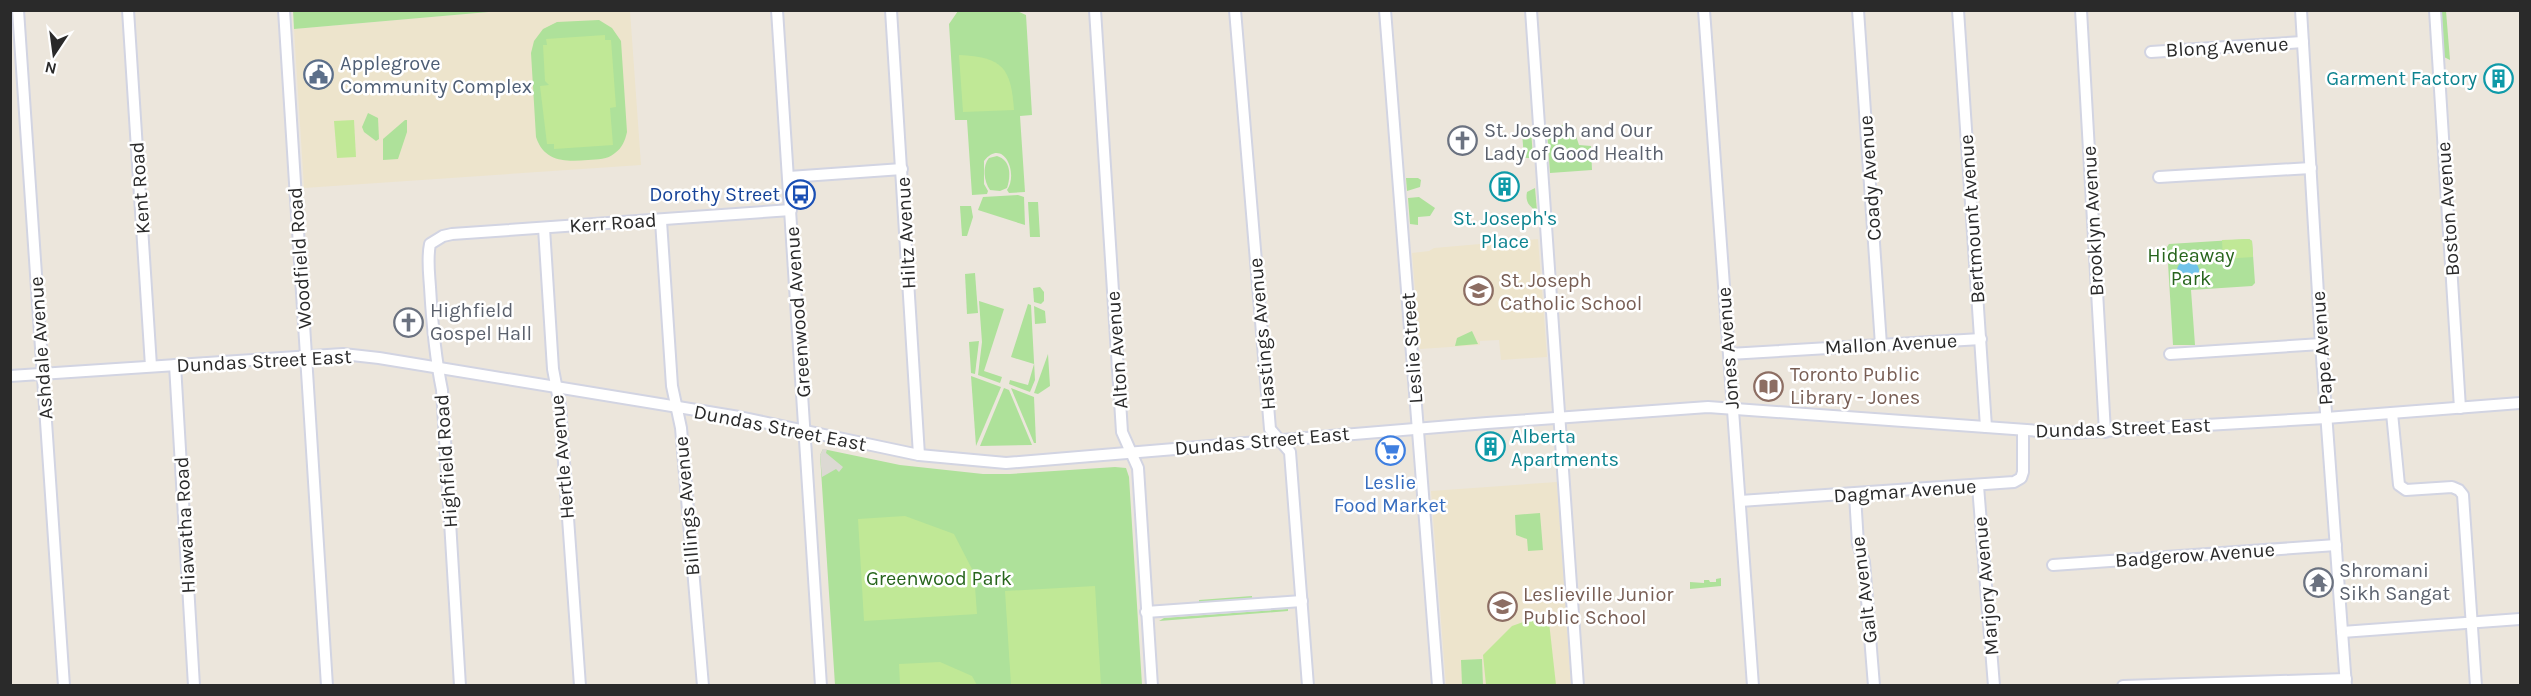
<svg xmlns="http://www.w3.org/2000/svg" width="2531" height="696" font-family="Karla,sans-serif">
<rect width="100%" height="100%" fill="#ece6dc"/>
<g fill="#ede4cc">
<path d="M500,11H630L641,165L304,188L294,29Z"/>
<path d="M1538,239L1547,357L1501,360L1499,340L1480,341V345L1420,349L1412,253L1429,251L1434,248Z"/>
<path d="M1557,482L1571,685H1446L1431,491Z"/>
</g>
<g fill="#aee19a">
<path d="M293,10H500V11L294,29Z"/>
<path d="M958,11H1017L1026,15L1032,115L1020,116L1025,192L1009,193L1007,190C1019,173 1003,137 984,161V184L988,191L987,194L972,195L967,120H955L949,24Z"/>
<path d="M2441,11H2446L2450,60L2444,57Z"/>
<path d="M599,20L612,28L621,41L627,132C625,141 622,148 615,153C607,160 598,159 588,160C566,162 544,162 536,137L531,53L534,41L543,29L557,22Z"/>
<path d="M368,113L378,118L379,139L376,141L364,132L362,127Z"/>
<path d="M405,120H407V132L398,159L383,160V139Z"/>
<path d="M1566,125L1574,130L1579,145L1591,146L1592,170L1550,173L1547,130L1555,126Z"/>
<path d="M1525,130H1531L1533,158H1524L1522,132Z"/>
<path d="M997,156C1011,160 1011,176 1007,188L1000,191L990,190C984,182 982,166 989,158Z"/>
<path d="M1406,178H1418L1421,180L1420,187L1407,191Z"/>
<path d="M1535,188L1537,211C1529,207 1525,201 1527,192Z"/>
<path d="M1018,195L1024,197L1025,225L978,210L983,197Z"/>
<path d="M1419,197L1435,208L1430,216L1418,217V225L1410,224L1408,198Z"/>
<path d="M1028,202H1038L1040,237H1030Z"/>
<path d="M960,206H971L973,217L967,236H962Z"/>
<path d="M2249,239L2252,241L2255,283L2252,286L2191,290L2195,345H2173L2167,247L2169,244Z"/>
<path d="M975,273L978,313L967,314L965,274Z"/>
<path d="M1040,287L1044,292V301L1041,304L1034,302L1033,288Z"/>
<path d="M979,301L1004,309L984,371L1002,377L1000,383L978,375L982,342Z"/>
<path d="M1028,304L1031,305L1035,380L1030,392L1009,384L1010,380L1028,385L1034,364L1011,357Z"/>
<path d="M1034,306L1045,311L1046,323L1035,324Z"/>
<path d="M1472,331L1478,344L1455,346L1457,338Z"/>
<path d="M979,341L975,374L971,373L969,342Z"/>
<path d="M1048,354L1050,386L1038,394L1034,393Z"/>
<path d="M971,376L1001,387L976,446Z"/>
<path d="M1004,388L1009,390L1032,445L980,446Z"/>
<path d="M1011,388L1034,397L1036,443H1034Z"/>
<path d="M823,449L900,465L983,474H1010L1115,467L1126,468L1129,477L1142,685H835L820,455Z"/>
<path d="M1540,513L1543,550L1528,551L1527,539L1516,535L1515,515Z"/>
<path d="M1721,578V586L1690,589V582L1704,583V580H1709L1710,582H1716V579Z"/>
<path d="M1252,596V599L1199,603V600Z"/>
<path d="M1288,609V611L1159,621L1164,618Z"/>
<path d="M1482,659L1483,685H1462L1461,660Z"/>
</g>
<g fill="#c0e896">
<path d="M605,35V40H611L616,107L610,108L613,145L554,149V144H547L540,86L549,85L545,81L543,45H547L546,39Z"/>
<path d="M959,55C1003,57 1011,68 1014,110L963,112Z"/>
<path d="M354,120L356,157L337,158L334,121Z"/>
<path d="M2249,239L2252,241L2253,257L2223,259L2222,240Z"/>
<path d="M905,516L954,534L974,573L977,614L864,621L858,519Z"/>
<path d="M1095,586L1101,685H1011L1005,591Z"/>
<path d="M1548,613L1556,685H1486L1483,655L1512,626Z"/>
<path d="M940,662L972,676L977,685H900L899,664Z"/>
</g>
<path fill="#dcd9d3" d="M823,449H827L826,453L843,467L839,472L836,469L822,477L820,455Z"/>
<circle fill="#72c3ea" cx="2188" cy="271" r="11"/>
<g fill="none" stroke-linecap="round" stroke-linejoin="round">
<defs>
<g id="minor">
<path d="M18,10L64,686"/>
<path d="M128,10L151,366"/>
<path d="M284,10L327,686"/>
<path d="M777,10L821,686"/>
<path d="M891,10L919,455"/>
<path d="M1095,10L1122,432L1138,468L1152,686"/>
<path d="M1235,10L1270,429L1290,452L1308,686"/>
<path d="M1385,10L1438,686"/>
<path d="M1531,10L1578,686"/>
<path d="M1704,10L1753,686"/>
<path d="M1858,10L1881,345"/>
<path d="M1958,10L1986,427"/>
<path d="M2081,10L2105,432"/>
<path d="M2301,10L2321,344L2346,686"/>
<path d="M2435,10L2460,408"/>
<path d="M2151,52L2303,42"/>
<path d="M789,177L902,169"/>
<path d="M2159,177L2311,168"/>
<path d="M661,221L672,386L681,428L703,686"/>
<path d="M544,228L553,369L560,406L580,686"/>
<path d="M1729,354L1981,339"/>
<path d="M2170,354L2321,344"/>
<path d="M175,365L194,686"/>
<path d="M10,376L343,354L379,358L739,417L919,455L1006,463L1487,423L1708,407L2068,433L2326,418L2520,403"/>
<path d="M2392,413L2399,485L2406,490L2452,487L2459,490L2463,495L2476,686"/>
<path d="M1978,486L1994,686"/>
<path d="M1855,495L1858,544L1864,562L1874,686"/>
<path d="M1740,501L2014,482L2021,478L2023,472V430"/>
<path d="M2053,565L2336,545"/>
<path d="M1146,612L1302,601"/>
<path d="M2342,632L2520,619"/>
<path d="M460,686L442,390C435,356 432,322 430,287C429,272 427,258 430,244L443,236L452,234L791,210"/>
<path d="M2123,686L2346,679"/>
</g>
</defs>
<use href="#minor" stroke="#d2d4e2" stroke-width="14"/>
<use href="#minor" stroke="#fff" stroke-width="10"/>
</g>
<defs>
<symbol id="civic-ring" viewBox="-11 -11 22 22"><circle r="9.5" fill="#fff" stroke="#5c6f8a" stroke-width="1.5"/><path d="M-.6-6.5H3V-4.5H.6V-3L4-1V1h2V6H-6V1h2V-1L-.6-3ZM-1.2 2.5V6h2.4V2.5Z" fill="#5c6f8a"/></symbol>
<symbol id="building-ring" viewBox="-11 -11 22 22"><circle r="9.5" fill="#fff" stroke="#0f9aa8" stroke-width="1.5"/><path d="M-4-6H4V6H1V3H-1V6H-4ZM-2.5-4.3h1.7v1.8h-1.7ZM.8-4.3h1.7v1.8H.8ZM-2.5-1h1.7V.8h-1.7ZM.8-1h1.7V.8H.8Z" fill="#0f9aa8"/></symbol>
<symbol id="church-ring" viewBox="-11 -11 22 22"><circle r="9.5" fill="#fff" stroke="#6b7280" stroke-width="1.5"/><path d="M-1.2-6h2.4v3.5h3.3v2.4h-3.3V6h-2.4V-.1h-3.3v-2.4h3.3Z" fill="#6b7280"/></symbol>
<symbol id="bus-ring" viewBox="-11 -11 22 22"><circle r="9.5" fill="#fff" stroke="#1a4fb4" stroke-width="1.5"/><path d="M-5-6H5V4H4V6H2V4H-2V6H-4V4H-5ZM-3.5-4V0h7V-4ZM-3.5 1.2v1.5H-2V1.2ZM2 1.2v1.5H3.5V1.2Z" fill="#1a4fb4"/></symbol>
<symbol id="school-ring" viewBox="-11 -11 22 22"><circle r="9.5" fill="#fff" stroke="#8d6e63" stroke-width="1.5"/><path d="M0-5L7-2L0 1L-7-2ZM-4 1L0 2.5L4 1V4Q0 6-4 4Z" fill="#8d6e63"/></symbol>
<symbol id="library-ring" viewBox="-11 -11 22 22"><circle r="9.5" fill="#fff" stroke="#8d6e63" stroke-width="1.5"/><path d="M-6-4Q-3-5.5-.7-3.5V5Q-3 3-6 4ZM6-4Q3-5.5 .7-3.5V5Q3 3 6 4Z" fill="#8d6e63"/></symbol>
<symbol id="supermarket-ring" viewBox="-11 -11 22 22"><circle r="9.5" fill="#fff" stroke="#3f7fe0" stroke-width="1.5"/><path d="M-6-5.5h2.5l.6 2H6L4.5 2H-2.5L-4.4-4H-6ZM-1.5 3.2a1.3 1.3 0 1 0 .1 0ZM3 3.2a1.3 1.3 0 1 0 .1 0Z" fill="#3f7fe0"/></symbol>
<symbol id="temple-ring" viewBox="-11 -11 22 22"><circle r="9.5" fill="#fff" stroke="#6b7280" stroke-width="1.5"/><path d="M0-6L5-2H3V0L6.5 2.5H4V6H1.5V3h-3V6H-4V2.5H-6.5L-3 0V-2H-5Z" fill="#6b7280"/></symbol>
</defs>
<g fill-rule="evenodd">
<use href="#civic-ring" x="302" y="58" width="33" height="33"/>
<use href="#building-ring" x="2482" y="62" width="33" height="33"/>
<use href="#church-ring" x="1446" y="124" width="33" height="33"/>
<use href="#building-ring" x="1488" y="170" width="33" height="33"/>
<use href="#bus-ring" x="784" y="178" width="33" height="33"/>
<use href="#school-ring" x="1462" y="274" width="33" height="33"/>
<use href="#church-ring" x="392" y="306" width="33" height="33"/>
<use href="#library-ring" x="1752" y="370" width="33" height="33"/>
<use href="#building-ring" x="1474" y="430" width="33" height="33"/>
<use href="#supermarket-ring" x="1374" y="434" width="33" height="33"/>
<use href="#temple-ring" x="2302" y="566" width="33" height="33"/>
<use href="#school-ring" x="1486" y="590" width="33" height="33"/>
</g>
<g text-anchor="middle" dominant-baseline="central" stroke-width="5" stroke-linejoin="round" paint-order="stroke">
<g font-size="20" fill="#2a2a2a" stroke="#fff">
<text transform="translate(2227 47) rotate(-3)">Blong Avenue</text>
<text transform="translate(1870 178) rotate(-94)">Coady Avenue</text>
<text transform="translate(140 188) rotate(-94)">Kent Road</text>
<text transform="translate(2448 209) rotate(-94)">Boston Avenue</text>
<text transform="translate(1972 219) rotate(-94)">Bertmount Avenue</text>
<text transform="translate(2093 221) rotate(-93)">Brooklyn Avenue</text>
<text transform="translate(613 223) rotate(-4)">Kerr Road</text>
<text transform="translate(906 233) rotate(-93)">Hiltz Avenue</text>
<text transform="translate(300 258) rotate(-94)">Woodfield Road</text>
<text transform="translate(798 312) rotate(-94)">Greenwood Avenue</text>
<text transform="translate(1262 334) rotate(-95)">Hastings Avenue</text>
<text transform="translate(1891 344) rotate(-3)">Mallon Avenue</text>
<text transform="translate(41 348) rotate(-94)">Ashdale Avenue</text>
<text transform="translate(1412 348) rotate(-94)">Leslie Street</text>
<text transform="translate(1728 348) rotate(-94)">Jones Avenue</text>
<text transform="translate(2322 348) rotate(-94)">Pape Avenue</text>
<text transform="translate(1117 350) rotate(-94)">Alton Avenue</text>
<text transform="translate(264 361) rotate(-3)">Dundas Street East</text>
<text transform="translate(780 428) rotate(11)">Dundas Street East</text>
<text transform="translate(2123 428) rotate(-2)">Dundas Street East</text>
<text transform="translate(1262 441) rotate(-5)">Dundas Street East</text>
<text transform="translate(562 457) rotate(-95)">Hertle Avenue</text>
<text transform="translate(446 461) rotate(-94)">Highfield Road</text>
<text transform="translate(1905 491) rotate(-4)">Dagmar Avenue</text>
<text transform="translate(687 506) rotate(-95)">Billings Avenue</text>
<text transform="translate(185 525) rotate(-93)">Hiawatha Road</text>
<text transform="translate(2195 555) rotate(-4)">Badgerow Avenue</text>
<text transform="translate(1986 586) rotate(-95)">Marjory Avenue</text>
<text transform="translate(1864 590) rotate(-97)">Galt Avenue</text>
</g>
<g font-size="20" fill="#4e5e75" stroke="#fff" text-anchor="start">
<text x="340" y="63">Applegrove<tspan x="340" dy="23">Community Complex</tspan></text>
</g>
<g font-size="20" fill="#0d838f" stroke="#fff" text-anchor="end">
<text x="2477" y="78">Garment Factory</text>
<text x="1505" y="218" text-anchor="middle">St. Joseph's<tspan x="1505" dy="23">Place</tspan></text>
<text x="1511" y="436" text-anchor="start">Alberta<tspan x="1511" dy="23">Apartments</tspan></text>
</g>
<g font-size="20" fill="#5b616d" stroke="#fff" text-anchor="start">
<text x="1484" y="130">St. Joseph and Our<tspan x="1484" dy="23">Lady of Good Health</tspan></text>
<text x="430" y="310">Highfield<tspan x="430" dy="23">Gospel Hall</tspan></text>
<text x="2339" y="570">Shromani<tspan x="2339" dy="23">Sikh Sangat</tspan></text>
</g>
<g font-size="20" fill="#164399" stroke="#fff" text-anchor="end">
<text x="780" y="194">Dorothy Street</text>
</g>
<g font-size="20" fill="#27651c" stroke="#fff">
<text x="2191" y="255">Hideaway<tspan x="2191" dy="23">Park</tspan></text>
<text x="939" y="578">Greenwood Park</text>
</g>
<g font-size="20" fill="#785e54" stroke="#fff" text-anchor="start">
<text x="1500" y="280">St. Joseph<tspan x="1500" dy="23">Catholic School</tspan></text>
<text x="1790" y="374">Toronto Public<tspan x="1790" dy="23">Library - Jones</tspan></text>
<text x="1523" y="594">Leslieville Junior<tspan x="1523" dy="23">Public School</tspan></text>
</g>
<g font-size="20" fill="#366cbe" stroke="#fff">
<text x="1390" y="482">Leslie<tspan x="1390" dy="23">Food Market</tspan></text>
</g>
</g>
<rect width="2531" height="696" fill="none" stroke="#2a2a2a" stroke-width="24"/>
<g transform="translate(54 54) rotate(193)" stroke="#ffffff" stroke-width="4.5" paint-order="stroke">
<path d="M0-4.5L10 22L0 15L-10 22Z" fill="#2a2a2a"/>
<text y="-9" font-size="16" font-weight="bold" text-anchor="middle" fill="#2a2a2a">N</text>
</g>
</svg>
